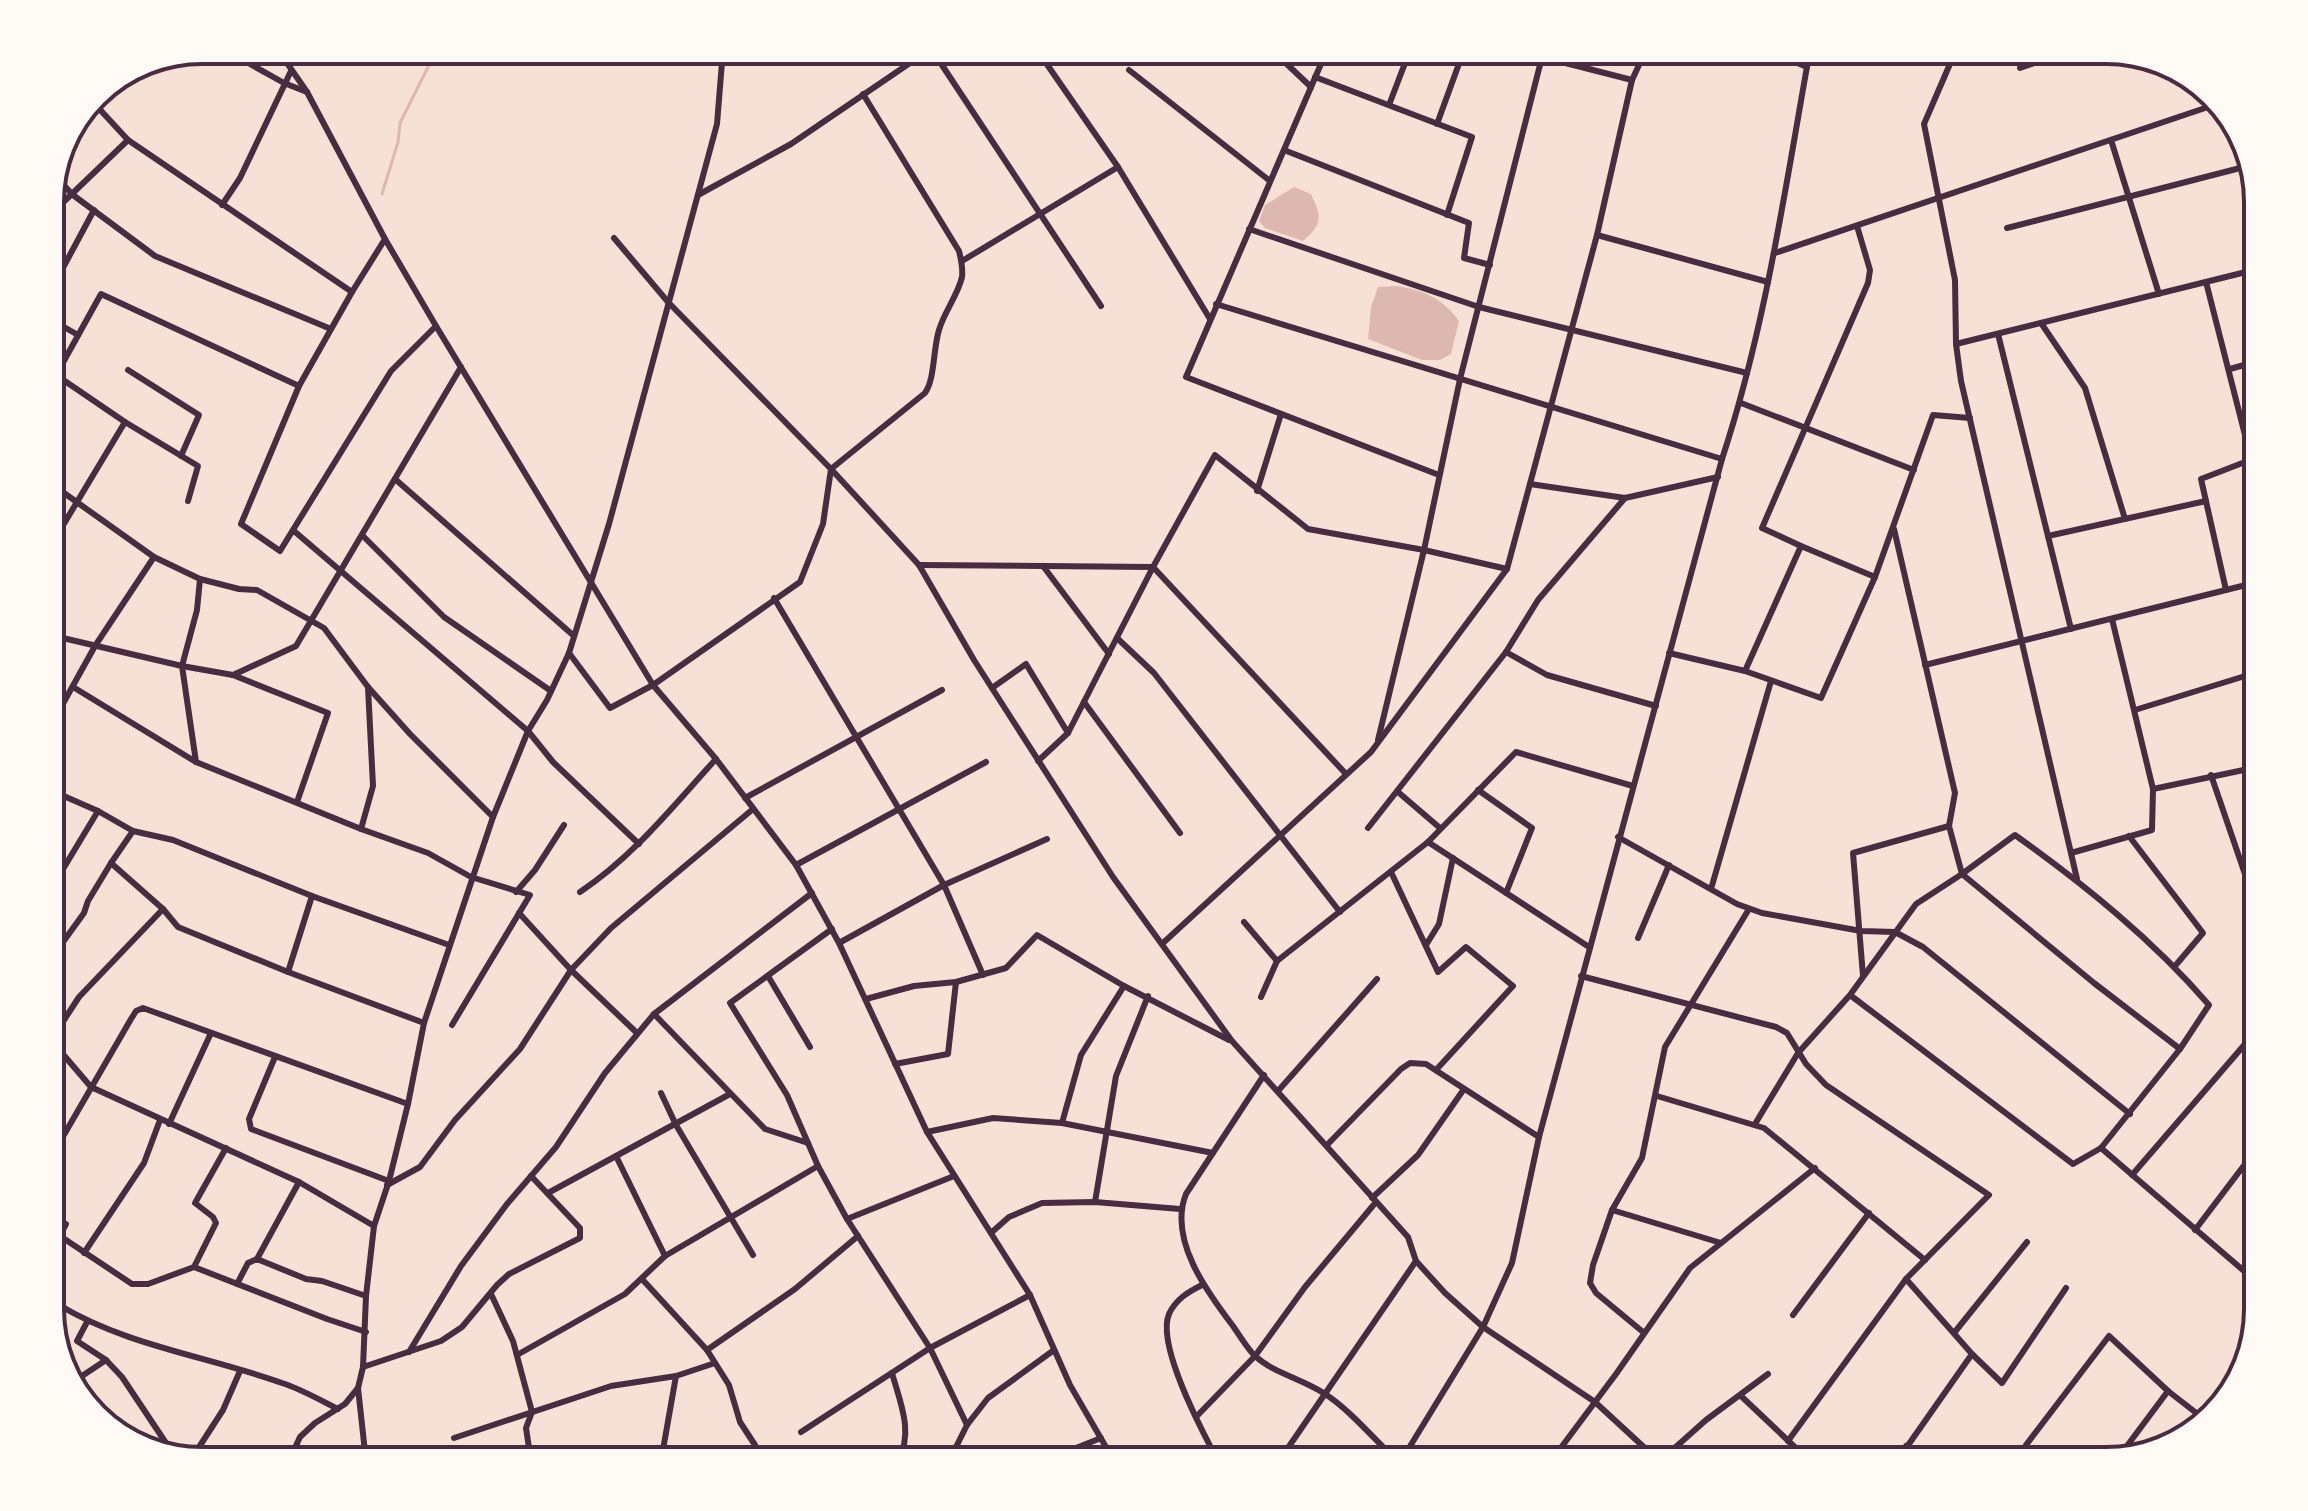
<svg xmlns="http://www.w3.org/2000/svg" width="2308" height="1511" font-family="'DM Sans',sans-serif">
<rect width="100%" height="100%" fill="#f7e1d7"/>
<g fill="#dcb8b0">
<path d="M1294,187L1311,194C1322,218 1323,223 1303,241L1265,228L1259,221L1265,205Z"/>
<path d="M1396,286C1424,290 1442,298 1459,321L1451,354L1440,360H1422L1368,339L1371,307L1378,287Z"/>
</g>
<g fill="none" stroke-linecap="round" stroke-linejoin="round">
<path stroke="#dcb8b0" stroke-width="3" d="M382,194L398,142L400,123L429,65L441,50"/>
<g stroke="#4a2c40" stroke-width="6">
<path d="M225,50L284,83L307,92"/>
<path d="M278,50L307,92L385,239L436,326L653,685L716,759L796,865L839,943L927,1132L1030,1295L1070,1385L1114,1461"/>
<path d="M932,50L1101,306"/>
<path d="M1037,50L1118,167L1210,319"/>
<path d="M1272,50L1311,87"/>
<path d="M1327,50L1186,377L1439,475"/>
<path d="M1767,50L1807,67"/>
<path d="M1956,50L1924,124L1955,280L1956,344L1961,381L2077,879"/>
<path d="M2020,68L2071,50"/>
<path d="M1129,70L1270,181"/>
<path d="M1315,77L1472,137L1447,215"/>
<path d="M92,101L128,140L352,292"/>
<path d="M1389,105L1410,50"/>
<path d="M1437,124L1464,50"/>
<path d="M2111,140L2159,294"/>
<path d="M1284,150L1469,223L1464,258L1490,265"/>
<path d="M57,178L73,195L155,256L331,329"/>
<path d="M698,195L791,144L929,50"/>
<path d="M222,205L240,178L291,71"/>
<path d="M50,215L128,140"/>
<path d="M2007,228L2248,166"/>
<path d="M1249,229L1479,307L1747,373"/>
<path d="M1597,235L1768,282"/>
<path d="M614,238L668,302L831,469L919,565L974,660L1113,877L1232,1041L1408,1237L1416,1261L1445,1293L1483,1327L1595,1402L1659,1461"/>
<path d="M385,239L352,292L299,386L241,524L280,551L391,371L436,326"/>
<path d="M1775,253L2217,104"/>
<path d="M962,261L1118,167"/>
<path d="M2206,282L2258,486"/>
<path d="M50,292L94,210"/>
<path d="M1216,304L1722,459"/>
<path d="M50,319L78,335"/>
<path d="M2041,323L2085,388L2125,519"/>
<path d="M1998,334L2071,629"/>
<path d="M1956,344L2258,269"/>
<path d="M2230,369L2258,361"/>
<path d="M128,370L199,415L181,456"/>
<path d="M56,375L125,422L198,466L188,501"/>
<path d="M50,386L101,294L299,386"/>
<path d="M1741,403L1914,470"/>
<path d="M395,479L574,636"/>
<path d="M50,483L154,557L200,579L239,589L257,590L324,628L368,687L410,734L493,817"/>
<path d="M1530,484L1625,498L1718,477"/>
<path d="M1257,491L1281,414"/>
<path d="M1894,529L1955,793L1949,826"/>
<path d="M294,531L528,731L553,762L639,844"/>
<path d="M362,535L444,617L551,691"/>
<path d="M2048,536L2206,501"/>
<path d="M1801,546L1762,528L1868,283L1870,270L1857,226"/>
<path d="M50,547L125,422"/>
<path d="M919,565L1153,567L1346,774"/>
<path d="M1043,566L1109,654"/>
<path d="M2226,590L2201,479L2258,457"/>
<path d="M774,598L944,885L983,975"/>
<path d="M50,635L182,666L233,675L328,713L297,802"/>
<path d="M1117,638L1154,673L1340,912"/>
<path d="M1506,652L1547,675L1656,706"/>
<path d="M569,653L610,708L653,685L800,582L823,524L831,469L925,393C935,379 933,349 939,330C944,312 958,295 962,277C963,268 961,259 959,251L863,94"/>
<path d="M1669,653L1745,671L1821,698L1875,577L1933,415L1970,418"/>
<path d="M1925,665L2258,582"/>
<path d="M1745,671L1801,546L1875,577"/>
<path d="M233,675L296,646L461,367"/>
<path d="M73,687L196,762L361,829L428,853L471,877L530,895L452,1025"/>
<path d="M992,688L1026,664L1068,733"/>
<path d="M1084,702L1180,833"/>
<path d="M2135,710L2258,672"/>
<path d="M50,727L95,646L154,557"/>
<path d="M1378,740L1424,550L1460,379L1542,57L1632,80"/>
<path d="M1038,761L1068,733L1153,567L1215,455L1308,529L1424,550L1507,569"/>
<path d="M196,762L182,666L197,610L200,579"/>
<path d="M2211,775L2258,912"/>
<path d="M2153,789L2258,767"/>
<path d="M50,790L98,811L133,831L173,840L312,896L449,945"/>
<path d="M1478,790L1532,828L1506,893"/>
<path d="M1398,792L1440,828"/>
<path d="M745,798L942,690"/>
<path d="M1368,828L1506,652L1538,600L1625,498"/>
<path d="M361,829L373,786L368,687"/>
<path d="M133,831L111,863L163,909L178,927L288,972L424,1023"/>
<path d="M2129,836L2203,933L2175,966"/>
<path d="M1618,837L1737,904L1762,913L1861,931L1895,932L1923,947L2130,1114"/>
<path d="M1428,842L1589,947"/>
<path d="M2071,853L2152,830L2153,789L2112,619"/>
<path d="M796,865L986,762"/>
<path d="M1391,872L1438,972L1466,947L1513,986L1436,1070"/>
<path d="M50,883L60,874L98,811"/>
<path d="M1711,889L1771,681"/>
<path d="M516,892L535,870L564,825"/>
<path d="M580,892C633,857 673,806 716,759"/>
<path d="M519,913L571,970L637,1033"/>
<path d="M1244,922L1277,961"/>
<path d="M832,929L730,1003L787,1095L818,1166L847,1219L930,1348L967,1425"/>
<path d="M1638,938L1669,865"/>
<path d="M839,943L944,885L1047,839"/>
<path d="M1163,943L1371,752L1507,569L1597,235L1632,80L1646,50"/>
<path d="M1426,945L1439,924L1453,858"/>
<path d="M50,960L84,913L88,901L111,863"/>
<path d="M288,972L312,896"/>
<path d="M768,976L810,1047"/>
<path d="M1581,976L1776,1027L1787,1033L1806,1064L1826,1085L1989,1195L1906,1279L1788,1441"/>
<path d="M1863,976L1853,853L1949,826L1962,874L2094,983L2180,1049"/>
<path d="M1261,997L1277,961L1428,842L1516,752L1633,786"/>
<path d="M866,999L914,986L956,982L1006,968L1037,935L1124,986L1229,1040"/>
<path d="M654,1014L765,1129L808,1143"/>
<path d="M50,1039L91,1087L299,1182L374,1226"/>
<path d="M51,1040L79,997L163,909"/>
<path d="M275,1057L249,1119L251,1129L389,1181"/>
<path d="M895,1064L948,1054L956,982"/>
<path d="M1264,1075L1186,1194C1168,1239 1207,1292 1233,1326C1240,1336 1247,1348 1255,1356C1275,1374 1303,1379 1325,1394C1349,1409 1376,1441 1397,1461"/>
<path d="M1278,1091L1377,979"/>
<path d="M661,1093L676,1125L753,1255"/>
<path d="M1657,1096L1764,1128L1925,1260"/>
<path d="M1062,1123L1081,1055L1124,986"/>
<path d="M169,1124L211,1033"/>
<path d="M1755,1124L1798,1053L1850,995L1916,904L1962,874L2015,835C2086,886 2152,939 2209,1005L2180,1049L2101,1148L2073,1164L1850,995"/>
<path d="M927,1132L993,1118L1062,1123L1213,1153"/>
<path d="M1327,1145L1401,1069L1410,1063L1426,1064L1539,1137"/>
<path d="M2101,1148L2258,1283"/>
<path d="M616,1156L665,1256"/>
<path d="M50,1159L131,1019L136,1011L143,1008L408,1104"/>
<path d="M2132,1175L2258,1029"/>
<path d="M387,1185L420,1167L455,1120L520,1049L571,970L611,928L753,809"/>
<path d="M548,1193L730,1094"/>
<path d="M1372,1198L1418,1155L1464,1089"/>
<path d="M1095,1202L1116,1076L1148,996"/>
<path d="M1612,1210L1721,1243"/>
<path d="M50,1215L66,1224L60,1236L132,1284H148L194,1267L327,1319L366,1332"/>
<path d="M847,1219L954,1176"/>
<path d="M2195,1230L2258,1147"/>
<path d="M992,1232L1009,1217L1042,1203L1095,1202L1180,1209"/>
<path d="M84,1253L144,1163L160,1120"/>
<path d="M257,1259L299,1182"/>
<path d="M194,1267L216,1223L213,1217L195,1203L226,1148"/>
<path d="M642,1279L707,1350L729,1385L740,1422L755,1445V1461"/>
<path d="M1906,1279L1972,1354L2002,1383L2066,1288"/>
<path d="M237,1284L248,1263L257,1259L306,1279L322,1281L366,1296"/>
<path d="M1202,1285C1188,1292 1176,1299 1169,1314C1156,1345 1202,1431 1218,1461"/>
<path d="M491,1294L513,1341L532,1412L526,1428L531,1461"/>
<path d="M59,1305C127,1346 207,1356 282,1383C301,1389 320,1400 338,1409"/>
<path d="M1793,1315L1869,1213"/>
<path d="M87,1322L77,1341L106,1360L122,1377L172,1452"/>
<path d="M1643,1332L1596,1293L1590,1283L1593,1265L1612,1210L1642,1158L1665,1047L1749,909"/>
<path d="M1954,1333L2027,1242"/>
<path d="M707,1350L795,1289L858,1236"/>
<path d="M409,1352L461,1266L507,1204L556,1147L605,1073L654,1014L812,893"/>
<path d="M517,1355L625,1294L665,1256L818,1166"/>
<path d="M363,1367L441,1341L462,1327L497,1285L509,1274L580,1238V1228L531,1176"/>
<path d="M892,1373C900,1402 914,1432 898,1461"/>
<path d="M70,1384L106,1360"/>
<path d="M1741,1396L1799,1451L1789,1461"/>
<path d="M1196,1417L1255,1356L1305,1287L1376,1202"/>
<path d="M801,1432L930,1348L1030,1295"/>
<path d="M454,1438L611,1386L676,1376L715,1363"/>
<path d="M2026,1445L2109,1336L2168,1391L2204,1419"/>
<path d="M1906,1446L1926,1461"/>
<path d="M191,1458L207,1461"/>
<path d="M192,1458L223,1410L240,1371"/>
<path d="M2118,1458L2168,1391"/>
<path d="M289,1461L300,1437L315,1423L345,1404L358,1388"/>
<path d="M366,1461L358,1388L363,1367L366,1296L374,1226L389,1181L408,1104L424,1023L493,817L528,731L547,700L569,653L609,524L717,124L723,50"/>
<path d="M568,1461H575"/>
<path d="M661,1461L676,1376"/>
<path d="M949,1461L967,1425L988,1398L1054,1350"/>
<path d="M1030,1461L1061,1454L1101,1438"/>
<path d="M1279,1461L1416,1261"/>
<path d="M1401,1461L1483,1327L1512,1263L1539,1137L1722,459C1766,326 1785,188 1810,50"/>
<path d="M1551,1461L1616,1374L1690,1268L1815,1168"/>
<path d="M1660,1461L1706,1420L1768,1374"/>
<path d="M1897,1461L1972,1354"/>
</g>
</g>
<path d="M0 0H2308V1511H0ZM202 64H2106A138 138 0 0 1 2244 202V1309A138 138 0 0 1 2106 1447H202A138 138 0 0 1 64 1309V202A138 138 0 0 1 202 64Z" fill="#fffaf5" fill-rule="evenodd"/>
<path fill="none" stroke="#4a2c40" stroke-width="4" d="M202 64H2106A138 138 0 0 1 2244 202V1309A138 138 0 0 1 2106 1447H202A138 138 0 0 1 64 1309V202A138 138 0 0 1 202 64Z"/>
</svg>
